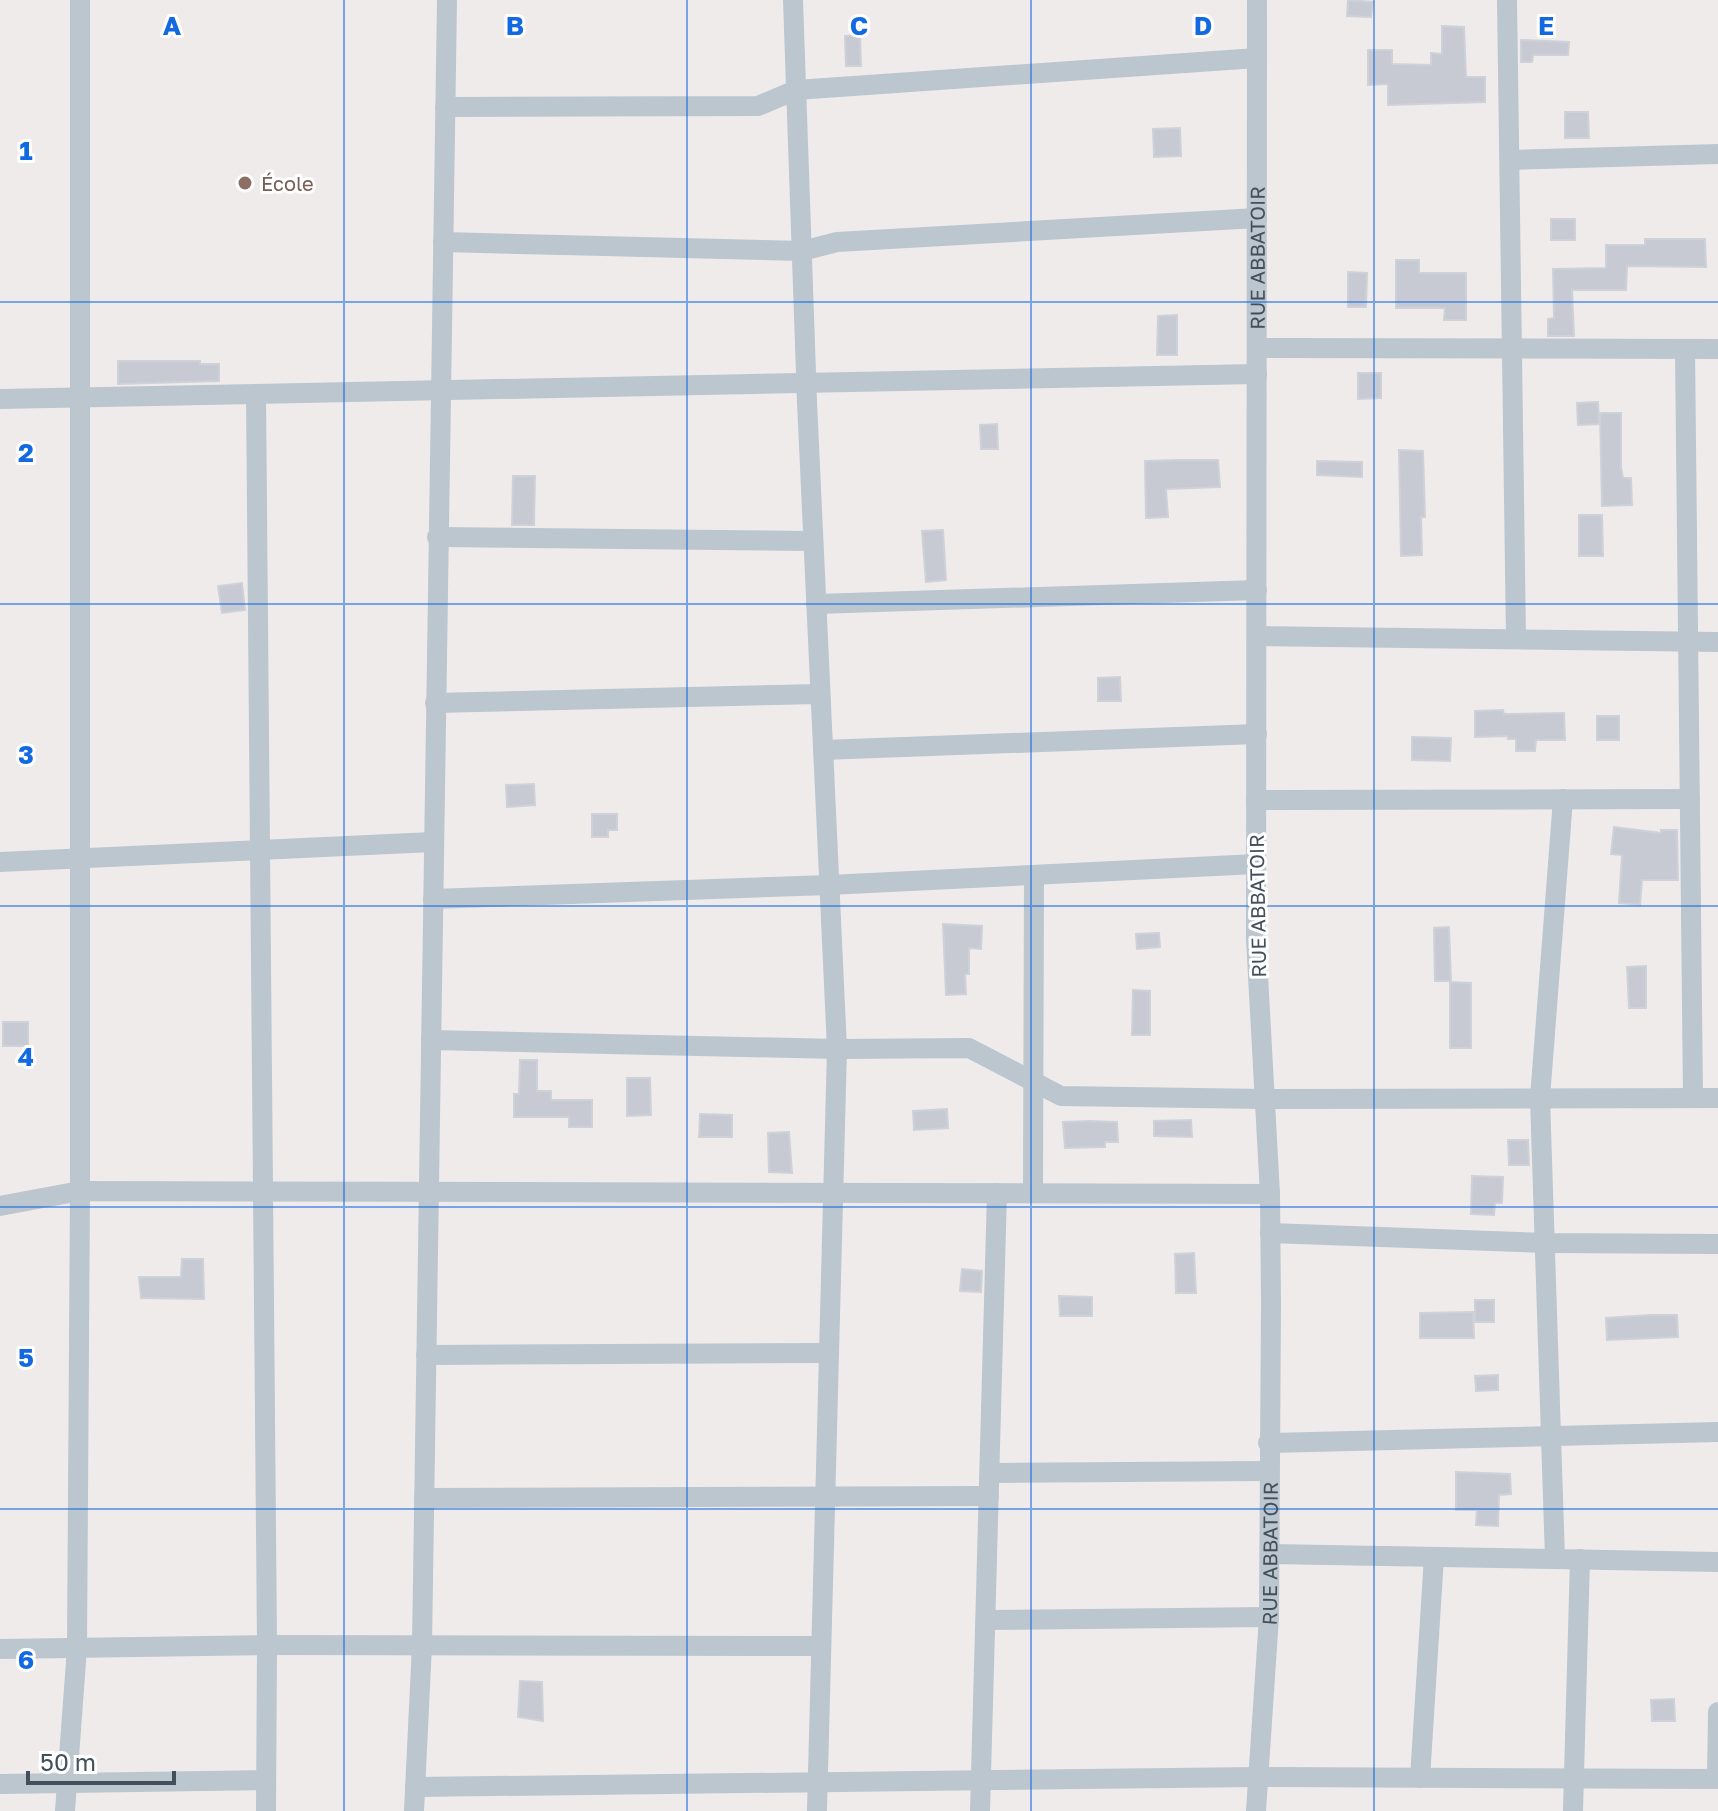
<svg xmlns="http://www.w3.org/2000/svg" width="1718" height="1811" font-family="'Golos Text',sans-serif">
<rect width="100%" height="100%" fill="#efebeb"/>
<g fill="#c7cad2" stroke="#cfd1d8" stroke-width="2">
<path d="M1348,0L1373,2L1371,17L1347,16Z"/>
<path d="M1442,26L1464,27L1466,77H1485V102L1388,105V84L1368,85V50H1392V64L1431,65V53L1442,54Z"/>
<path d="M860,35L861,66H846L845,36Z"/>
<path d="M1521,40L1569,42L1568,55H1533L1532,62H1521Z"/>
<path d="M1565,112H1588L1589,138H1565Z"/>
<path d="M1180,128L1181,156L1154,157L1153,129Z"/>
<rect x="1551" y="219" width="24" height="21"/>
<path d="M1645,239H1705L1706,267L1627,266L1626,290H1572L1574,336H1548V319L1554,318L1553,269L1606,268V245H1645Z"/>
<path d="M1396,260H1419V273H1466V320H1444L1445,308H1396Z"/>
<path d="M1348,272L1367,273L1366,307H1348Z"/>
<path d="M1177,315V355H1157L1158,316Z"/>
<path d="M118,361H200V364H219V381L118,384Z"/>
<path d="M1358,373H1381V398L1358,399Z"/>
<path d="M1598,402L1599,424L1578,425L1577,403Z"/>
<path d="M1600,413H1621V467L1623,478H1631L1632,505L1602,506Z"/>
<path d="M997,424L998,449H981L980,425Z"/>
<path d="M1399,450L1423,451L1425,517H1421L1422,555L1401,556Z"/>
<path d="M1180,460H1218L1220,487L1166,489L1168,517L1146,518L1145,461Z"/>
<path d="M1317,461L1362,462V477L1317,475Z"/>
<path d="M513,476H535L534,525H512Z"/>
<path d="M1579,515H1602L1603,556H1579Z"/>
<path d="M943,530L946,580L926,582L922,531Z"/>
<path d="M242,583L245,610L222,613L218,586Z"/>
<path d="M1120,677L1121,701H1098V678Z"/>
<path d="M1503,710L1504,714L1564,713L1565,740H1536L1535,751H1516V739H1508V736L1475,737V711Z"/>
<rect x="1597" y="716" width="22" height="24"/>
<path d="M1412,737L1451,738L1450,761L1412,760Z"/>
<path d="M534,784L535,805L507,807L506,785Z"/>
<path d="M592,814H617V830H608V837H592Z"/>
<path d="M1614,827L1661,833V830H1677L1678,880H1642L1640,905L1619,903L1622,855L1611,854Z"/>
<path d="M943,924L982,926L981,949L969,948V974H965L966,994L946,995Z"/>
<path d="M1449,927L1451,981H1435L1434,928Z"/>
<path d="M1159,933L1160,947L1137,949L1136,934Z"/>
<path d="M1646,966V1008H1629L1627,967Z"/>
<path d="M1450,982L1471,983V1048H1450Z"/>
<path d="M1133,990L1150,991V1035H1132Z"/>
<rect x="3" y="1022" width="25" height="24"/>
<path d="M520,1060H537V1091H551V1100H592V1127H569V1117H514V1094H519Z"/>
<path d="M627,1078H650L651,1115L627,1116Z"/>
<path d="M947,1109L948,1128L914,1130L913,1111Z"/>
<path d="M700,1114L732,1115V1137H699Z"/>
<path d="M1191,1120L1192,1137L1154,1136V1121Z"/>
<path d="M1089,1121L1117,1122L1118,1142H1105V1147L1065,1148L1063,1122Z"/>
<path d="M789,1132L792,1173L769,1172L768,1133Z"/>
<path d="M1508,1140H1528L1529,1165H1509Z"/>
<path d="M1472,1176L1503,1177L1502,1203H1495L1494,1215L1471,1214Z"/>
<path d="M1194,1253L1196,1293H1176L1175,1254Z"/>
<path d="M182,1259H203L204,1299L141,1298L139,1277H181Z"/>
<path d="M962,1269L982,1271L981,1292L960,1291Z"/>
<path d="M1059,1296L1092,1297V1316H1060Z"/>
<rect x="1475" y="1300" width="19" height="22"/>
<path d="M1473,1312L1474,1338H1420V1313Z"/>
<path d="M1650,1315H1677L1678,1337L1607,1340L1606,1318Z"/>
<path d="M1498,1375V1390L1476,1391L1475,1376Z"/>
<path d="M1456,1472L1510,1474L1511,1494L1499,1495L1498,1526L1476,1525L1477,1510H1456Z"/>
<path d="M520,1681L542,1682L543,1721L518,1717Z"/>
<path d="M1674,1699L1675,1721H1652L1651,1700Z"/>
</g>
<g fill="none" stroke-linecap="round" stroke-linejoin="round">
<g stroke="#bbc6cf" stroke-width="20">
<path d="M793,0L807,402L837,1049L817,1811"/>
<path d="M1507,0L1516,639"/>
<path d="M445,107L758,106L796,90L1257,58"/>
<path d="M1510,160L1718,154"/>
<path d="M443,242L802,251L837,242L1257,218"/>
<path d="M1257,348L1718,349"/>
<path d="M1685,349L1693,1098"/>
<path d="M256,394L267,1645L266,1811"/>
<path d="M0,399L1257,374"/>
<path d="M437,537L813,541"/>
<path d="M816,604L1257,590"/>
<path d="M1257,636L1718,642"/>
<path d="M435,703L820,694"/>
<path d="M823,750L1257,734"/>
<path d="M1256,800L1690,799"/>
<path d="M0,862L433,842"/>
<path d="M433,899L829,885L1256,864"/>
<path d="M431,1040L837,1049L969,1048L1061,1096L1265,1099L1718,1098"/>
<path d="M1033,1193L1034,875"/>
<path d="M0,1206L80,1191L1270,1194"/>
<path d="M1270,1233L1545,1243L1718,1244"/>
<path d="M426,1355L829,1353"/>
<path d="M1268,1443L1718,1432"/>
<path d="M990,1473L1269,1471"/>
<path d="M424,1498L989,1496"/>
<path d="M1270,1554L1718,1562"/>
<path d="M1555,1559L1540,1098L1563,799"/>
<path d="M986,1620L1269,1617"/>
<path d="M0,1649L267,1645L821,1646"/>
<path d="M1420,1778L1434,1557"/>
<path d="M1717,1779L1718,1712"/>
<path d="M0,1784L266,1780"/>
<path d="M415,1787L1258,1777L1718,1779"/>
<path d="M65,1811L77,1648L80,1191V0"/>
<path d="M414,1811L422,1645L447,0"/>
<path d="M980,1811L997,1193"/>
<path id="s1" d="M1256,1811L1269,1617L1271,1303L1270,1194L1256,939L1257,0"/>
<path d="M1573,1811L1580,1559"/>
</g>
</g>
<path fill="none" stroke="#1269e2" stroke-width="2" stroke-opacity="0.55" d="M344,0V1811M687,0V1811M1031,0V1811M1374,0V1811M0,302H1718M0,604H1718M0,906H1718M0,1207H1718M0,1509H1718"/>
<circle fill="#8d6e63" stroke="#fff" stroke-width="3" cx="245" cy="183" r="8"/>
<g text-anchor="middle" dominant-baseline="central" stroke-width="6" stroke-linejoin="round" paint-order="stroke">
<g font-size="20" fill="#785e54" stroke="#fff" text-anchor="start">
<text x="261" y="183">École</text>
</g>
<g font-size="20" fill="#434f5a" stroke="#fff">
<text stroke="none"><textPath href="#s1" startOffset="1554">RUE ABBATOIR</textPath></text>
<text transform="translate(1257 906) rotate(-91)">RUE ABBATOIR</text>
<text stroke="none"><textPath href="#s1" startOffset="258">RUE ABBATOIR</textPath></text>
</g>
</g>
<g font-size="26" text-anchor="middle" font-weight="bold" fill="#1269e2" stroke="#fff" stroke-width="6" stroke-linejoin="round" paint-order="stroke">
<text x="172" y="35">A</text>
<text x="515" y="35">B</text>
<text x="859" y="35">C</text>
<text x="1203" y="35">D</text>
<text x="1546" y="35">E</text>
<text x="26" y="160">1</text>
<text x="26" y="462">2</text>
<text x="26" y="764">3</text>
<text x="26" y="1066">4</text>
<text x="26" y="1367">5</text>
<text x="26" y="1669">6</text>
</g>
<path d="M28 1771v12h146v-12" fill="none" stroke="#434f5a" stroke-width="4"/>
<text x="40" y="1771" font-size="24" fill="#434f5a" stroke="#ffffff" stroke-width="6" paint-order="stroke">50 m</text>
</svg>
